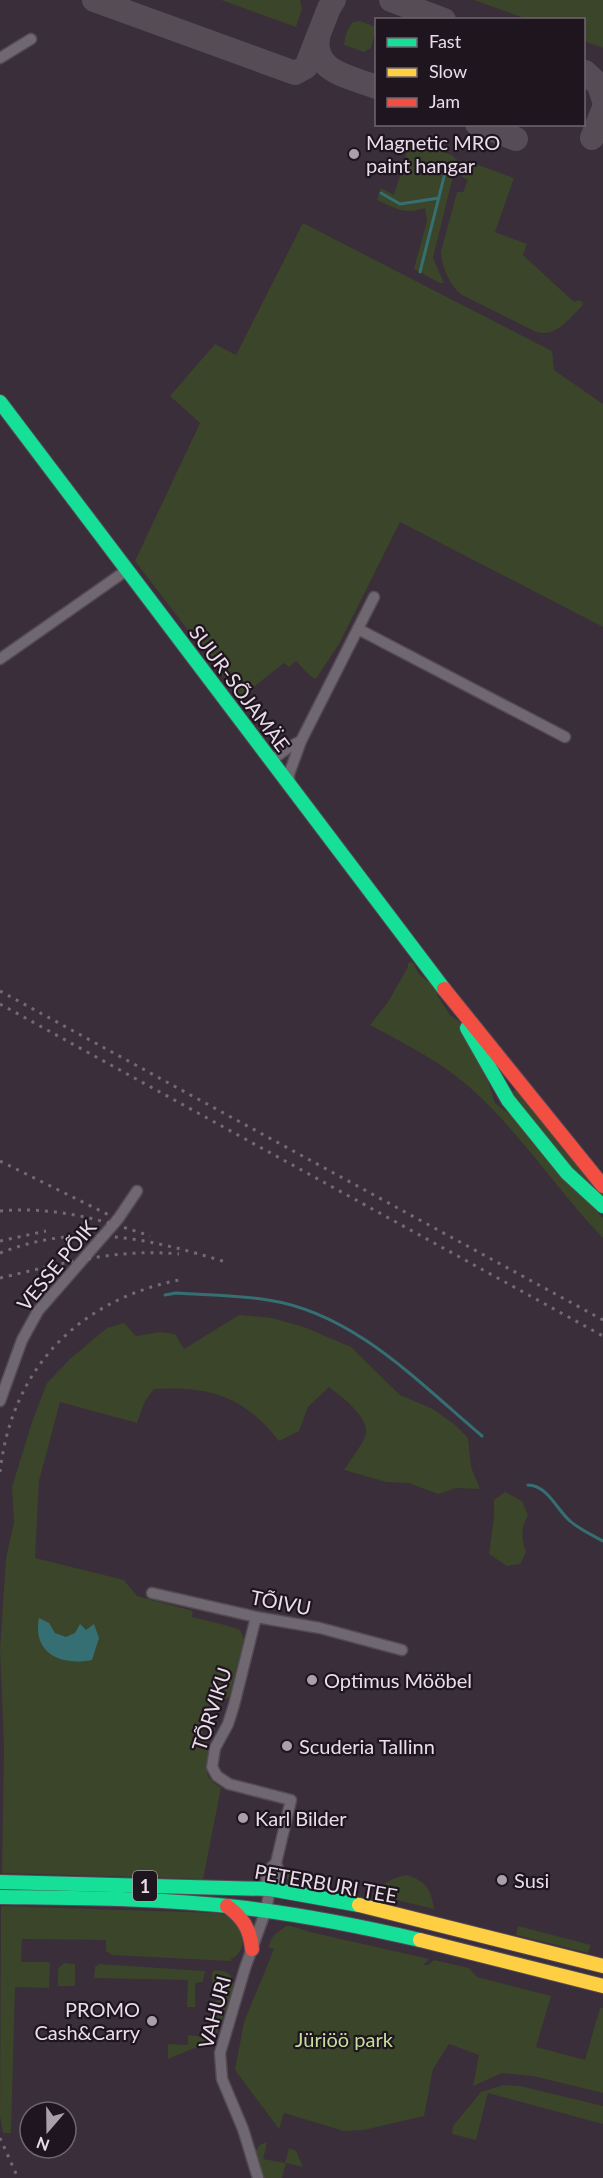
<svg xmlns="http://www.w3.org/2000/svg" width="603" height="2178" font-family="Lato,sans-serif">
<rect width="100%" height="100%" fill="#392e39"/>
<g fill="#3b4529">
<path d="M221,0H300L302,9L296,27Z"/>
<path d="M474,0H603V48L584,41V20L527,19Z"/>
<path d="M360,21L376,27V29L371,48L364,52L344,45C345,35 347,29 353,22Z"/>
<path d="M410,141L452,155L457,160L433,258L444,283H440L414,269L427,221L425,208C405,215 396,209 377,200L381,188L394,195Z"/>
<path d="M467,161L514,178L495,232L527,244L523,255L574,302L580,300L583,303L582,306C568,320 555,339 534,331L462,295C450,286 441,266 441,251L457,192H463L468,180L462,177Z"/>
<path d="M303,223L552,351L554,370L603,404V627L400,522L339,644L316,679L310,676L296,661L289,667L284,663L240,698L135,561L200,423L170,396L215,344L236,355Z"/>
<path d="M411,962L413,963L419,974L436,988L437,995L450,1015L460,1022L464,1028L486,1075L495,1103L513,1117L553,1166L603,1218V1238C556,1189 519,1130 467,1085C438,1060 403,1043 370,1025L388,1002L408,967V963Z"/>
<path d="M517,1089L573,1160L603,1193V1198L572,1170L511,1094L514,1090Z"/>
<path d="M239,1315L272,1318L304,1327L351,1347L400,1395L433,1409L454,1424L468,1438L471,1467L480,1489L456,1488L438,1494L409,1483L386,1482L344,1470C349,1462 365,1441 366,1433C368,1416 341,1396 329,1387L308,1407L299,1431L279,1441C244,1396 209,1386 154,1389L145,1401L137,1423L60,1402L39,1481L35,1558L124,1580L137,1596L193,1611L192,1617L229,1626L240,1630L244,1639L229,1697L203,1712C199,1733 204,1728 207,1745C211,1764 197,1773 221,1788L203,1879L2,1873L4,1747L0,1649L6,1558L14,1523L12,1487L32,1422L47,1383L71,1358L107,1328L124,1323L136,1336L160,1332L175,1334L184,1349Z"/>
<path d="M505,1492L522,1501L528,1515C521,1528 521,1538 526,1552L520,1564L507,1566L489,1554L494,1517V1500Z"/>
<path d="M290,1870L321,1878L329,1885L285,1879L281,1876L283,1871Z"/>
<path d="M407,1875C427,1882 431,1889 434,1909L371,1894C383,1885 392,1877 407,1875Z"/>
<path d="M1,1906L218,1913C225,1915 232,1916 236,1921C246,1931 246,1953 231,1959V1961L112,1955L106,1951V1940L22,1939L21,1962H48L50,1964L49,1988L15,1987L11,2133H3L0,2116Z"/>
<path d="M286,1926H291L310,1932L429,1959L423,1965H428L434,1960L469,1968L477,1977L551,1996L536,2047L585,2060L600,2008H603V2093L533,2076L502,2073L473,2086L479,2055L449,2044L433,2069L424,2116L364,2130L344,2131L284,2113L279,2129L235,2070L244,2022L274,1949L268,1947L273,1936Z"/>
<path d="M518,1926L591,1945L588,1953L516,1935Z"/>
<path d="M64,1963L75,1964V1986H58V1969Z"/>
<path d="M99,1964L205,1971L203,1982L195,1983V2007H187L188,1980L94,1978L95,1967Z"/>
<path d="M215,1970C246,1971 229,1999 223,2016C220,2024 217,2032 215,2040C213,2027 212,2015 212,2002L219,2000V1983L212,1982V1973Z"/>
<path d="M188,2035L213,2038V2045L206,2048H194L168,2059V2044L188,2045Z"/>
<path d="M504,2085L520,2086L603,2106V2124L488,2093L476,2140L452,2134L453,2126L481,2092Z"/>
<path d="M267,2142L263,2159L285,2163L289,2148L296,2151L303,2167L286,2163L282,2178H264C259,2166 247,2147 267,2142Z"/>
</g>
<path fill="#366f73" d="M39,1618L49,1623L55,1633L66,1637L75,1633L80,1624L86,1630L94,1624L99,1638L92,1660C62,1666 32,1654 39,1618Z"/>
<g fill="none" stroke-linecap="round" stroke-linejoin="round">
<g stroke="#366f73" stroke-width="3">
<path d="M381,193L400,204L439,198"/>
<path d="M420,272L447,165"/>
<path d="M165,1295L176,1293C206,1295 238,1295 268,1300C354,1313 418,1382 482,1436"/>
<path d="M528,1485C547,1485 557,1510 570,1521C579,1529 592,1535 603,1541"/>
</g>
<g stroke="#564c56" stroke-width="24">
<path d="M94,0L295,73L306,67L329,8L334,0"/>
<path d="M391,0L444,20"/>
<path d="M318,37C313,73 349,76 376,87"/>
<path d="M585,72L599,85L603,98"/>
<path d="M477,124L516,139"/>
<path d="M592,138L603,110"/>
</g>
<defs>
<g id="street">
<path d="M0,58L31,39"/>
<path d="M358,629L565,737"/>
<path d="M0,659L127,570"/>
<path d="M270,761L291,746L301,741"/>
<path d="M289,785V774L301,741L374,597"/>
<path d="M0,1401L22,1340L38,1311L118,1219L137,1191"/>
<path d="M152,1593L256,1617L320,1628L402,1650"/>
<path d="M256,1617L234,1705L228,1724L215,1748L212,1767L217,1776L229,1784L291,1800L276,1863L279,1872L276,1881L270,1889L266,1910L245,1968L220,2053L222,2079L243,2129L258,2178"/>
<path d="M270,1889C264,1877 265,1872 276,1863"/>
</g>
<g id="fast">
<path d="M0,402L444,989"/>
<path d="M467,1028L508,1100L567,1173L603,1206"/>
<path d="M0,1882L270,1889L359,1905"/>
<path d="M0,1897C79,1898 158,1898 237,1907C298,1914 360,1926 420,1940"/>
</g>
<g id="slow">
<path d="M359,1905L603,1966"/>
<path d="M420,1940L603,1986"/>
</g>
<g id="jam">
<path d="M444,989L603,1186"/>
<path d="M227,1906C243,1918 250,1929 252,1949"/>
</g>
</defs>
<use href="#street" stroke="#544a54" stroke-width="13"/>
<use href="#fast" stroke="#544a54" stroke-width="16"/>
<use href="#slow" stroke="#544a54" stroke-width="16"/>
<use href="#jam" stroke="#544a54" stroke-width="16"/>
<use href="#street" stroke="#706870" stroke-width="10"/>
<use href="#fast" stroke="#16e098" stroke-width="14"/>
<use href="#slow" stroke="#ffcf43" stroke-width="14"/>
<use href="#jam" stroke="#f24e42" stroke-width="14"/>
<g stroke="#736a73" stroke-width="3" stroke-dasharray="3 6" stroke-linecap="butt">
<path d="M0,991L603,1320"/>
<path d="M0,1004L603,1336"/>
<path d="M0,1161L115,1218"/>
<path d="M0,1211C52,1206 101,1219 150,1236"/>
<path d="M0,1241L46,1231"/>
<path d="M0,1253C80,1222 147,1238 226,1262"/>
<path d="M0,1278C60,1264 117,1248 179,1254"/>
<path d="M0,1472C12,1366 81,1298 184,1279"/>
<path d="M0,2138L18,2178"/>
</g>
</g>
<g fill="#ac9fac" stroke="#1f151f" stroke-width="2">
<circle cx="354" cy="154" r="6"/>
<circle cx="312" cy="1680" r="6"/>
<circle cx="287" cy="1746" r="6"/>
<circle cx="243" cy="1818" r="6"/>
<circle cx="502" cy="1880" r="6"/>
<circle cx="152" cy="2021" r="6"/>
</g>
<g text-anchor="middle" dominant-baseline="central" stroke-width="4.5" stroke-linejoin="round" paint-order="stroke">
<rect fill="#1f151f" stroke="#ada0ad" stroke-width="1.5" x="133" y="1871" width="24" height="30" rx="4.5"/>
<g font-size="18" font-weight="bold" fill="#eadcea">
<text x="145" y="1886">1</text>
</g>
<g font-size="20" fill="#eadcea" stroke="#1f151f" text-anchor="start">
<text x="366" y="142">Magnetic MRO<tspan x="366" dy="23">paint hangar</tspan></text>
<text x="324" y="1680">Optimus Mööbel</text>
<text x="299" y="1746">Scuderia Tallinn</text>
<text x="255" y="1818">Karl Bilder</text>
<text x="514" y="1880">Susi</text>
<text x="140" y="2009" text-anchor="end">PROMO<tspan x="140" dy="23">Cash&amp;Carry</tspan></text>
</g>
<g font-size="20" fill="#eadcea" stroke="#1f151f">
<text transform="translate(240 688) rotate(53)">SUUR-SÕJAMÄE</text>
<text transform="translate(56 1265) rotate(-50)">VESSE PÕIK</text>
<text transform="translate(281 1602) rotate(11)">TÕIVU</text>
<text transform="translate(211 1709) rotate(-72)">TÕRVIKU</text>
<text transform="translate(326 1883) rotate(10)">PETERBURI TEE</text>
<text transform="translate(214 2012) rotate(-75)">VAHURI</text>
</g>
<g font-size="20" fill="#c3df9b" stroke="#1f151f">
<text x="344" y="2039">Jüriöö park</text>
</g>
</g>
<rect x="375" y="18" width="210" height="108" fill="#1f151f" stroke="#706570" stroke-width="1.5"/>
<rect x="387" y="38" width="30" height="9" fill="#16e098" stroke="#706570" stroke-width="1.5"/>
<text x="429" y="48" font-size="18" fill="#eadcea">Fast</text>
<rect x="387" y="68" width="30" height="9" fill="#ffcf43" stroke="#706570" stroke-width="1.5"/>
<text x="429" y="78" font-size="18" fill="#eadcea">Slow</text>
<rect x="387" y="98" width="30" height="9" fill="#f24e42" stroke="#706570" stroke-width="1.5"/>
<text x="429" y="108" font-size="18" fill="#eadcea">Jam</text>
<g transform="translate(48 2130) rotate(200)"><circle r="28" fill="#1f151f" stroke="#706570" stroke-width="1.5"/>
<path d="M0-4.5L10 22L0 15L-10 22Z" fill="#ac9fac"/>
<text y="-9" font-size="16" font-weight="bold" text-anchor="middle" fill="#eadcea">N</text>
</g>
</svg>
